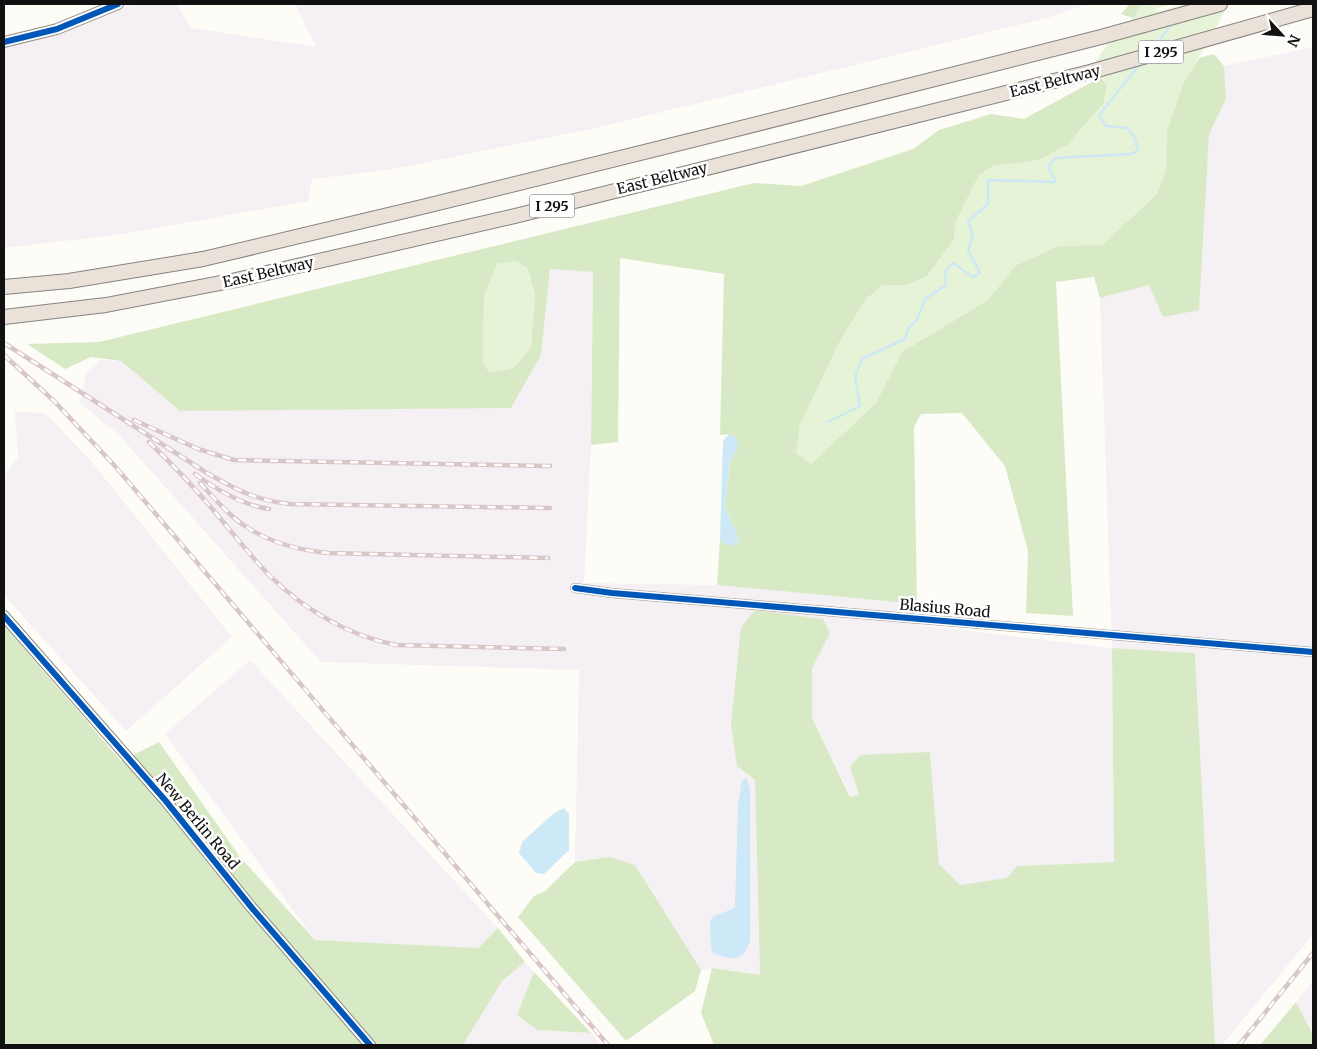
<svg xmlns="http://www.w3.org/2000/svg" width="1317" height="1049" font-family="Merriweather,serif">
<rect width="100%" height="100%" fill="#fdfcf7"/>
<g fill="#f5f0f3">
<path d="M133,4H176L191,28L316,47L295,4H1088L1047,18L596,128L393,169L312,179L308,201L123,234L4,248V47L77,27Z"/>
<path d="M1313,47V934L1222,1045H1215L1195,653L1112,648L1114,862L1017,866L1007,878L960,886L939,864L930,752L850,767L859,795L851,797L812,718V669L829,633L737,766L755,780L760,975L712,968L701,970L635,865L610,857L575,862L579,670L321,662L119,435L80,403L86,373L100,360L121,361L180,411L541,355L550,268L593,272L591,445L584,583L717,585L917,604L919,625L1112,648L1100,298L1149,285L1204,206L1209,133L1226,99L1224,66Z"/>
<path d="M15,412L45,413L90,460L232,637L126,731L4,595V477L18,457Z"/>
<path d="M250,660L498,928L478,948L315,940L165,734Z"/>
<path d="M525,962L534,972L517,1015L537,1030L591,1033L601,1045H463L502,981Z"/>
<path d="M1313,981V1035L1296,1002Z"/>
</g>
<g fill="#e7f3d7">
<path d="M1143,4H1172L1157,8L1155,12L1186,4H1228L1218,24L1183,84L1167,131L1166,170L1157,194L1102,245L1058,246L1015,266L988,300L902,352L876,403L811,464L796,453L800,425L841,339L866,299L883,285H906L954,239L956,221L979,175L993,166L1039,160L1107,86L1094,65L1105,47L1133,18Z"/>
<path d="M516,261L528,269L535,293L531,347L514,369L490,373L483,364L484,297L497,264Z"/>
</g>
<g fill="#d8eac5" fill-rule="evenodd">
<path d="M1130,4H1143L1133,18L1121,14Z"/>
<path d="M1214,54L1224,66L1226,99L1209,134L1199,310L1163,317L1149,285L1100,298L1094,277L1056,282L1073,616L1026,613L1028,551L1005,466L962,413L921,414L914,427L917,604L717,585L720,539L724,544L739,540L725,506L730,461L737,449L729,434L720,435L724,274L620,258L618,442L591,445L593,272L550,269L541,355L511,408L180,411L121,361L91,357L65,369L27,344L99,342L754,183L801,186L913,149L939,130L991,114L1024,119L1101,77L1107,86L1103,104L1067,145L1039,160L993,166L979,175L956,221L954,239L927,276L906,285H883L866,299L841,339L800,425L796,453L811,464L876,403L902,352L988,300L1015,266L1058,246L1102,245L1157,194L1166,170L1167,131L1183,84L1199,58ZM516,261L528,269L535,294L531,347L514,368L490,373L483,364L484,297L497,264Z"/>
<path d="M755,610L823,619L830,633L812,669V718L850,797L859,795L850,767L860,755L930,752L939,864L960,885L1007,878L1017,866L1114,862L1112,648L1195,653L1215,1045H714L701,1013L712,968L760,975L755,780L737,766L731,724L741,627Z"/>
<path d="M4,625L121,761L159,742L240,857L315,940L478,948L498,928L525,962L502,981L463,1045H4Z"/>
<path d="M610,857L635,865L701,970L695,991L626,1041L518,917L534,896L545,891L575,862Z"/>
<path d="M534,972L591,1033L537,1030L517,1015Z"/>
<path d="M1296,1002L1313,1035V1045H1260Z"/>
</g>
<g fill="#cde8f7">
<path d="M729,434L735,437L738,441L737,449L730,461L725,506L739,540L736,544L732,546L724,544L720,539L723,441Z"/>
<path d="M744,779H747L750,789V941C744,962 731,960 713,953L711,949L710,921C716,911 727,914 735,907L738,805L742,781Z"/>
<path d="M564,808L569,814V850L544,874L536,873L519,853L522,842L553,814Z"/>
</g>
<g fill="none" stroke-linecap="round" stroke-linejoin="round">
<g stroke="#cde8f7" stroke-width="2.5">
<path d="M1153,48L1173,23"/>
<path d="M828,422L860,406L855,377L862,359L905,339L909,327L917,320L925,299L946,285L945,272L953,263L973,277L980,273L968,250L973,236L968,221L988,204V180L1056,182L1048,167L1055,158L1130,154L1138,151L1135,138L1127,128L1106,126L1099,115L1140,64"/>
</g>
<defs>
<path id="street" d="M575,588L612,593L1313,652"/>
<g id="secondary">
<path d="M4,42L57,29L118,4"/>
<path d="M4,616L165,800L252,908L370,1045"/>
</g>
<g id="highway">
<path d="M4,287L69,281L203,259L426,206L725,132L1101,37L1220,4"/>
<path d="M4,317L106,305L236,280L515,216L1090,72L1313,9"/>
</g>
</defs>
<use href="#street" stroke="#979795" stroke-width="10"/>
<use href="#secondary" stroke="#8e8d8b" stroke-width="12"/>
<use href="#highway" stroke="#858482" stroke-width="16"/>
<use href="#street" stroke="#fffffe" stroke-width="8"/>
<use href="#secondary" stroke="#f6f4eb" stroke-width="10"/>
<use href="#highway" stroke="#eae1d8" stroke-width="14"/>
<defs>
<g id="rail">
<path d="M4,343L207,473C235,489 257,501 290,504L550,508"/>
<path d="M4,355L54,401L114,465L608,1045"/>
<path d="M134,420L198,449L234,460L550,466"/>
<path d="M149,442C172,464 194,487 214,511C233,533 251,557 271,577C306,611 350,636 396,645L564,649"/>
<path d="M195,474C217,490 242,505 269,509"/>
<path d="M200,483C210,494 221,506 232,516C258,539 294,550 328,553L548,558"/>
<path d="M1239,1045L1313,953"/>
</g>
</defs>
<use href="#rail" stroke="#d9c6c7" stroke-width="4.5"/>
<use href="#rail" stroke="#fff" stroke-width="2.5" stroke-dasharray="8" stroke-linecap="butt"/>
<defs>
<g id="cycleway">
<path d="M4,42L57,29L118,4"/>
<path d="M575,588L612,593L1313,652"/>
<path d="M4,616L165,800L252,908L370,1045"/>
</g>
</defs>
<use href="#cycleway" stroke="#fff" stroke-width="9"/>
<use href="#cycleway" stroke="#0057b8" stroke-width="6"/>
</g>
<g text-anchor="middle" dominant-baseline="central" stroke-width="5" stroke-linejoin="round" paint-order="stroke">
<g fill="#fff" stroke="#585858" stroke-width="1">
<rect x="1138.5" y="40.5" width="45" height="23" rx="4"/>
<rect x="529.5" y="194.5" width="45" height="23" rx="4"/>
</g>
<g font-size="14" font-weight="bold" fill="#111">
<text x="1161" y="52">I 295</text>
<text x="552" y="206">I 295</text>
</g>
<g font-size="15" fill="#111" stroke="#fff">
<text transform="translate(1055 81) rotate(-14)">East Beltway</text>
<text transform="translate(662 178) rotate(-14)">East Beltway</text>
<text transform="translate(268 272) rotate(-13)">East Beltway</text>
<text transform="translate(945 608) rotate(5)">Blasius Road</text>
<text transform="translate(198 821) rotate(50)">New Berlin Road</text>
</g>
</g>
<rect width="1317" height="1049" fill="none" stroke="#111111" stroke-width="10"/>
<g transform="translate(1282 35) rotate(116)" stroke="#ffffff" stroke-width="4" paint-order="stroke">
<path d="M0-4L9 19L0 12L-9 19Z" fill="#111111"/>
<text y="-8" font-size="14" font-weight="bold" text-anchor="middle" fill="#111111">N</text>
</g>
</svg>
